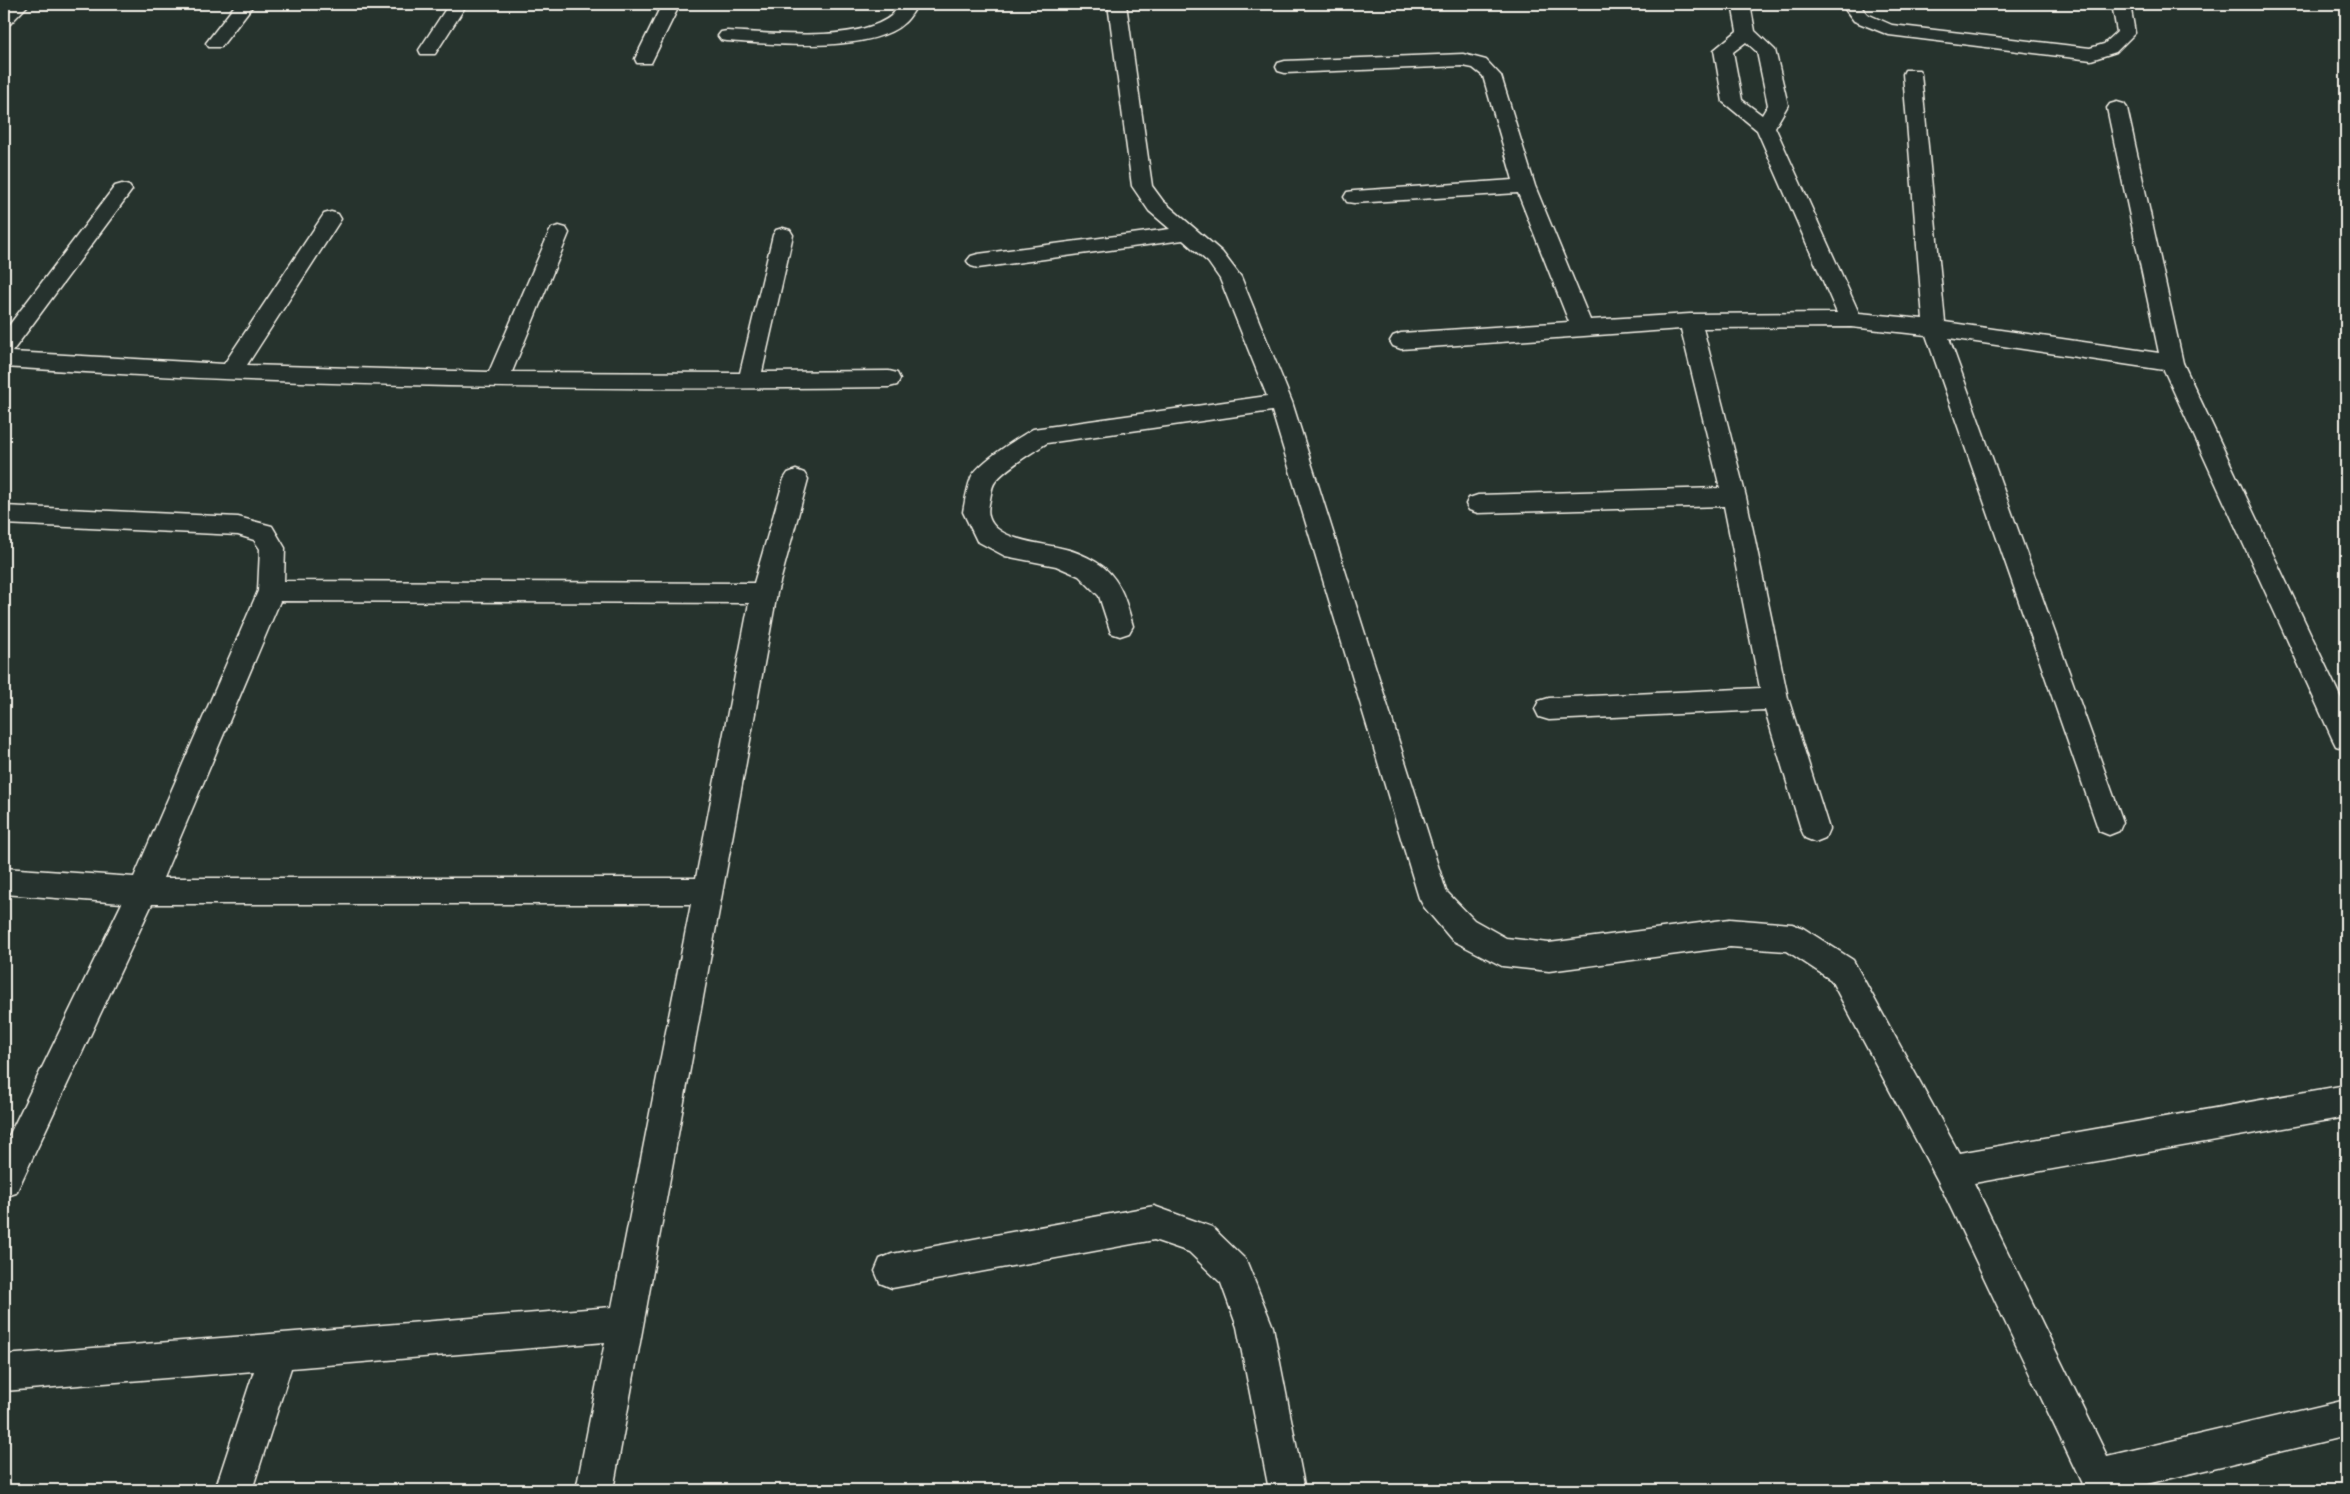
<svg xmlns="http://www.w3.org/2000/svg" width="2350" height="1494" font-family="Pangolin,sans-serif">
<rect width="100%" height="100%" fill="#26332d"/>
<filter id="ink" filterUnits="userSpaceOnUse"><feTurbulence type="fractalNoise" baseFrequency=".02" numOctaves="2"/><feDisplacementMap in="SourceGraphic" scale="10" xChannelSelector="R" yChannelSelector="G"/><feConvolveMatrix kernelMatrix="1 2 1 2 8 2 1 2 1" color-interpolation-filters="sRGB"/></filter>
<g filter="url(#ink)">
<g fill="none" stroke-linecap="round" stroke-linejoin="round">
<defs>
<path id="service" d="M1841,4H1859L1867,14L1892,25L2090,48L2104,44L2117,32L2112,4H2130L2135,33L2116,52L2091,60L1889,35L1854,21Z"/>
<g id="minor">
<path d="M10,4H29L10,24L4,25V10Z"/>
<path d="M236,4H254L221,47H209L206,43Z"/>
<path d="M449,4H467L435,54H421L419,50Z"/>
<path d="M662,4H680L651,63H637L635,59Z"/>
<path d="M900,4H918C914,10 910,18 904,23C871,54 770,44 727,41L721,40L718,36L721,32L727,31C769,33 857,43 891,16C894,13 897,8 900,4Z"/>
<path d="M1108,4H1126L1152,186L1163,201L1222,252L1241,277L1292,402L1446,891L1474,920L1506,938L1549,943L1730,919L1792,924L1803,928L1853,960L1959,1153L2346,1085V1117L1974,1183L2107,1456L2346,1400V1436L2122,1490H2085L1939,1183L1831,980L1787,951L1730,947L1549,971L1502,966L1452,940L1424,907L1419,898L1272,411L1047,443C1033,452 1004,469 995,482C991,487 991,497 989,504C981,540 1038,542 1061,548C1072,550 1086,556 1096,562C1120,576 1126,601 1133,626L1129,633L1120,636L1111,633L1099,596L1079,576L1056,566L1005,556L977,541L963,512C965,501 967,488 971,478C977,463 1018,438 1033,429L1267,396L1220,279L1208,262L1183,240L978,268L971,266L967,261L971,256L978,254L1170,229L1149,211L1132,186Z"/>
<path d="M1732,4H1750L1755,31L1775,50L1788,105L1775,127L1859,313L1923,319L1903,74L1905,70H1919L1921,74L1945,322L2159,353L2107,108L2110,104L2117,102L2124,104L2127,108L2183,363L2346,709V749L2336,746L2332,738L2164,370L1949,338L2123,822L2119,831L2109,835L2099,831L1926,335L1851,327L1703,328L1746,497L1788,698L1829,829L1825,838L1815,842L1805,838L1801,829L1765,710L1549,720L1539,717L1535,709L1539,701L1549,698L1760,688L1724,506L1478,513L1469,510L1466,504L1469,498L1478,495L1720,488L1681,329L1401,349L1393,346L1390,341L1393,336L1401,333L1569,322L1518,193L1354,203L1347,202L1344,197L1347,192L1354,191L1513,180L1483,76L1473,68L1463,66L1285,73L1278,71L1276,67L1278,63L1285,61L1463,54L1486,60L1501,76L1535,186L1590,320L1690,314L1837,313L1757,130L1723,102L1714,50L1737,31ZM1746,42L1757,52L1768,105L1762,115L1742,100L1733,52Z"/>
<path d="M122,184L129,186L132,190L12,352L224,364L324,214L331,212L338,214L341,219L247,365L489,372L549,233L552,228L559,226L566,228L569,233L512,372L740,373L773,235L776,230L783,228L790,230L793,235L762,372L889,371L897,373L900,379L897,385L889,387C594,391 299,387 4,367V332L115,186Z"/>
<path d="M796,470L804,473L808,479L777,593L613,1490H576L605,1342L291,1368L252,1490H215L254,1371L4,1391V1355L612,1307L691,904H152L16,1193L4,1197V1146L122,903L4,894V868L134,877L258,591L260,549L254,540L238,535L4,524V506L238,517L272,526L285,548L284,581L754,583L784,479L788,473ZM280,601L749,603L696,878H163Z"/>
<path d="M1154,1206L1212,1227L1246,1260L1273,1327L1305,1490H1269L1237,1327L1221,1283L1189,1252L1154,1240L892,1288L880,1283L875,1271L880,1259L892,1254Z"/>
</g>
</defs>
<use href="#service" stroke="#f4f1e8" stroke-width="3"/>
<use href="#minor" stroke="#f4f1e8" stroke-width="3"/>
<use href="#service" fill="#26332d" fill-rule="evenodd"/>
<use href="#minor" fill="#26332d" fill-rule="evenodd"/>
</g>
</g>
<rect width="2350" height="1494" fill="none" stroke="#26332d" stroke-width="20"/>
<rect x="10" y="10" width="2330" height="1474" fill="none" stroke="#f4f1e8" stroke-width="2" filter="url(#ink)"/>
</svg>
